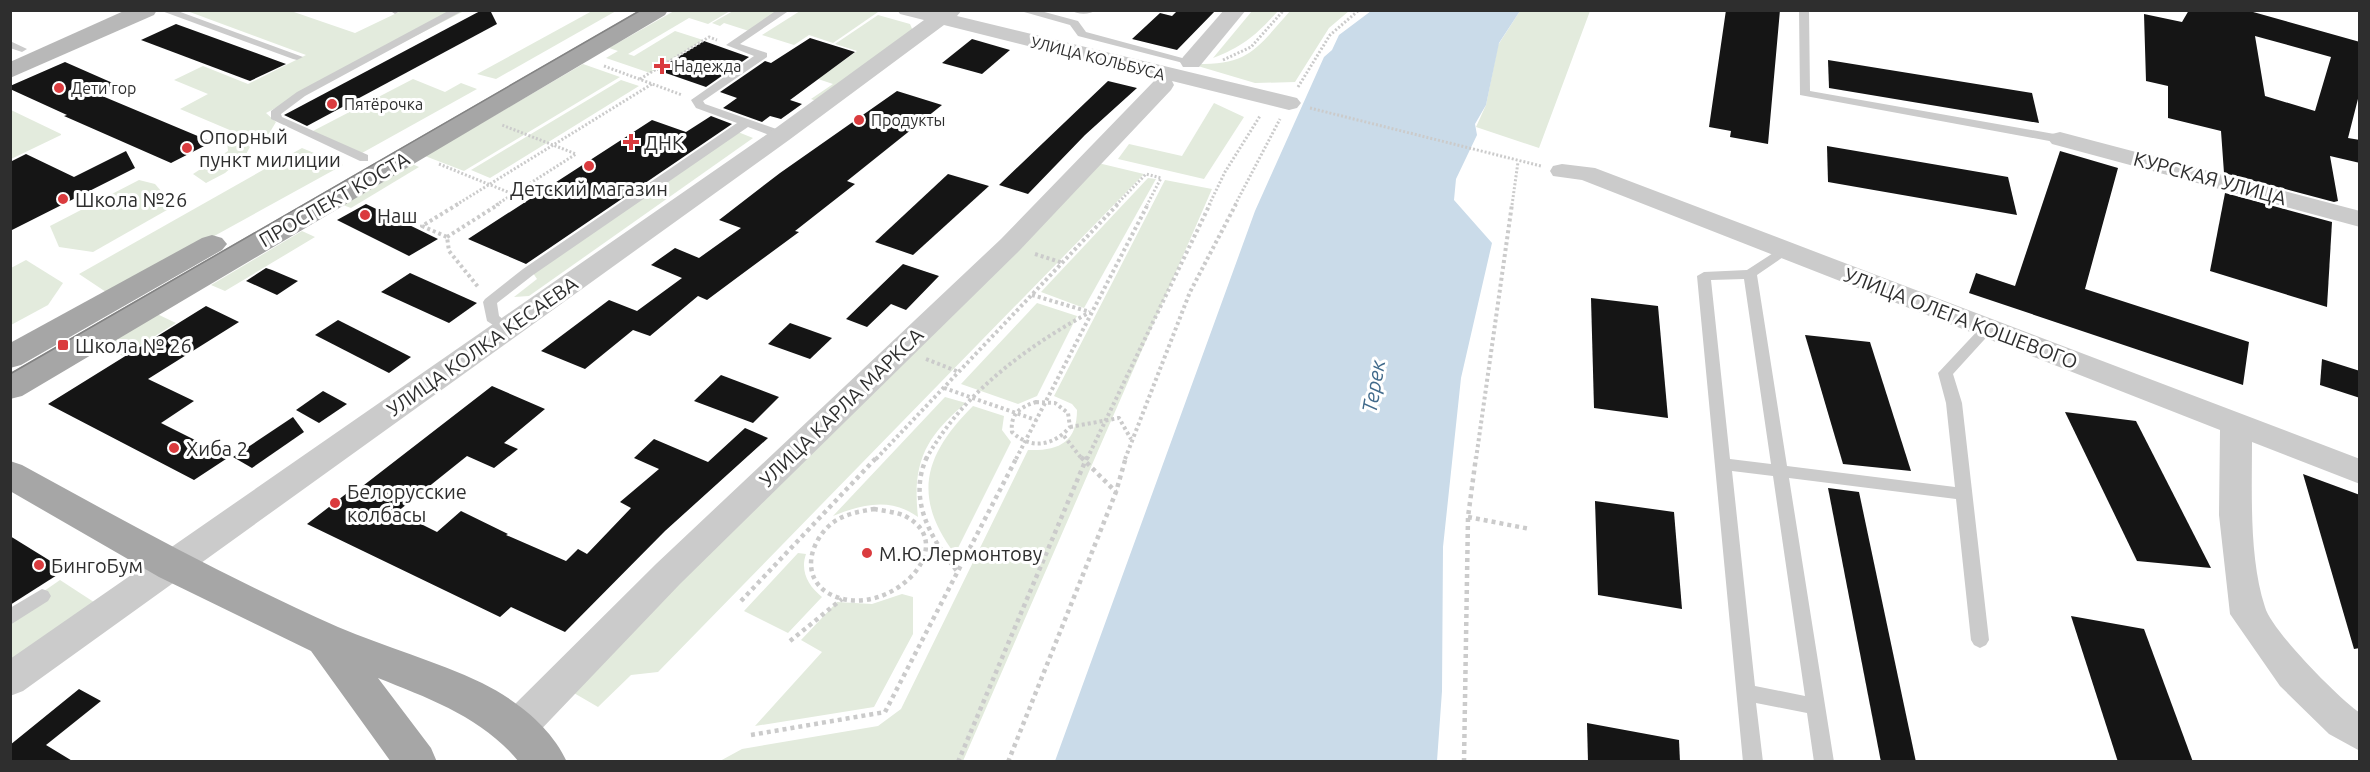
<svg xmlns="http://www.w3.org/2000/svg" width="2370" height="772" font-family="Ubuntu,sans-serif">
<rect width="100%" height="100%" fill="#fff"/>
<g fill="#e3ebdd">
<path d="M187,11H291L355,33L401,11H464L266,113L276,122L267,137L251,145L245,156L225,173L206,183L193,174L228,151L227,142L232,131L180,109L208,94L174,80L203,66L248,84L306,55Z"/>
<path d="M592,11H616L496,79L477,74Z"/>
<path d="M674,11H730L708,24L689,18L628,54L634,56L675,31L703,40L650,73L606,58L618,51L609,48Z"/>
<path d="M733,11H780L749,31L724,23L720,26L712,23Z"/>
<path d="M873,11L878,12L833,43L809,35L794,45L762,35L800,11Z"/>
<path d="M1252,11H1278C1256,35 1244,46 1213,58Z"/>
<path d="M1290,11H1349L1329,28L1295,82L1255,83L1191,64C1248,65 1254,52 1290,11Z"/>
<path d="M1520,11H1590L1539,148L1476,127L1486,105L1498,45Z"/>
<path d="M878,15L910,24L913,31L816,101L811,99L833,84L818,79L857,51L835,44Z"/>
<path d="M583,64L620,77L464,171L425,156Z"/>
<path d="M413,79L445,92L461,83L477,89L362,153L311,132Z"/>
<path d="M621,80L639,86L490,178L471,170Z"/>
<path d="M1214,103L1244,117L1204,179L1118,159L1129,144L1182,156Z"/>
<path d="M11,110L61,134V135L11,159Z"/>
<path d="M738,132L753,138L529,296L514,297L537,279L533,273Z"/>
<path d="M302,148L343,165L109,294L79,274Z"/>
<path d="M1098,163L1144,174L658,672L631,675L598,707L567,689Z"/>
<path d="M412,164L419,167L351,208L343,205Z"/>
<path d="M1148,178L1156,179L1084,308L1041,292Z"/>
<path d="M139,180L155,184L174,206L93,252L59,247L50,226Z"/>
<path d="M1165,180L1212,189L963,761H720L742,749L878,726L901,709L1028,450C1058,451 1077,443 1077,410L1072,404L1054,396Z"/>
<path d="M302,231L315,237L225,291L211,285Z"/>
<path d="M26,260L63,283L48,305L11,325V268Z"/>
<path d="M1037,303L1077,316L1037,396L1018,404L961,384Z"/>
<path d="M157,314L176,323L123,356L103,346Z"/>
<path d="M945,397L966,403C925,437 912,463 918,517C890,497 863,504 833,516Z"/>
<path d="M973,406L1004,416L1002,430L1011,442L955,554C911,496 925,454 973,406Z"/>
<path d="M798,553L806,554C800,571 808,586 822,597L788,633L744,611Z"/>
<path d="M60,580L106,610L11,679V614Z"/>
<path d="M902,594L913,597V634L874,707L755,726L822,652L801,640L837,602L872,604Z"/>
</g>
<path fill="#cadbe9" d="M1371,11H1520L1499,43L1486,105L1475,124L1477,135L1456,179L1454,200L1492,243L1461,378L1443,547L1442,691L1437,761H1055L1255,211L1324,57L1332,50L1339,35Z"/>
<g fill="#151515" fill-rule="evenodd">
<path d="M482,10H490L497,24L307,126L284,115Z"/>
<path d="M1178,10H1216L1177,50L1132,39L1160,13L1172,16Z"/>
<path d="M1726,10H1780L1768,144L1730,137L1731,131L1709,127Z"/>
<path d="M2189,10H2246L2360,42V91L2348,138L2360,140V163L2330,156L2338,201L2334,202L2224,173L2221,131L2168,118V86L2146,81L2144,14L2182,22ZM2255,36L2331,57L2315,111L2265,96Z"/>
<path d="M176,24L286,64L250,81L141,40Z"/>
<path d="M810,38L855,52L790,100L802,104L781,119L770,116L762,122L723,108L737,98L720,92L765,61L771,63Z"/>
<path d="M972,39L1010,50L982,74L942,63Z"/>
<path d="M704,41L749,57L706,87L657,70Z"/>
<path d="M1828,60L2032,93L2039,123L1829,88Z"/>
<path d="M65,62L115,84L95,93L212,142L171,163L64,116L67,115L10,89V86Z"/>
<path d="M1108,81L1137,88L1085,135L1028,194L999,185Z"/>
<path d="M897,91L942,105L847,181L855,184L795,231L799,232L742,274L707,300L698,296L650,336L633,330L585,369L541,351L609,300L637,311L682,278L651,265L675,248L699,258L741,228L719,220L780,173Z"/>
<path d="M711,116L732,124L526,264L468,239L652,120L686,132Z"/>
<path d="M1827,146L2008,177L2017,215L1828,182Z"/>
<path d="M126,151L135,168L10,231V162L26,154L74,177Z"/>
<path d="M2060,151L2118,168L2085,289L2249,342L2243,385L1969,293L1976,273L2015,286Z"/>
<path d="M948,174L989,186L913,255L875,242Z"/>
<path d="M2225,193L2332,222L2327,307L2210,271Z"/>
<path d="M366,204L438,239L409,256L337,220Z"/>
<path d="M903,264L939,276L906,310L891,304L867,327L846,319Z"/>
<path d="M266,268L272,270L298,281L277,295L246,281Z"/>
<path d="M410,273L477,303L449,323L381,292Z"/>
<path d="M1591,298L1658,306L1668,418L1594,408Z"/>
<path d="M206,306L239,322L148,379L194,401L161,423L229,457L194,480L48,404Z"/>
<path d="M338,320L411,357L389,373L315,335Z"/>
<path d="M790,323L832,338L810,359L768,344Z"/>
<path d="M1805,335L1870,342L1911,471L1843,464Z"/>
<path d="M2322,359L2360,371V398L2320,385Z"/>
<path d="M721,375L779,397L753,423L694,401Z"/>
<path d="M492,386L545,409L504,443L518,449L494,468L467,456L397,512L437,532L461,511L508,534L506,535L566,561L578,549L587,554L631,508L620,502L659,469L634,458L654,439L708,462L745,428L768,438L665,531L565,632L511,607L500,617L307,524L351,490L355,492Z"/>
<path d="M323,391L347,404L319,423L296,410Z"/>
<path d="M2065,412L2136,421L2211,568L2137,561Z"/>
<path d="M293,417L304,432L252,468L233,457Z"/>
<path d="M2303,474L2360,495V648L2354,649Z"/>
<path d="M1828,488L1859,492L1916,762H1881Z"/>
<path d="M1595,501L1674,512L1682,609L1598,595Z"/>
<path d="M10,536L65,570L10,605Z"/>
<path d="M2071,616L2144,629L2193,762H2118Z"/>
<path d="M79,689L101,701L46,745L74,762H10V745Z"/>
<path d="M1587,723L1679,740L1680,762H1588Z"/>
</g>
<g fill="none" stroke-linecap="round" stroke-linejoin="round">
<g stroke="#cbcbcb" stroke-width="3" stroke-dasharray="2 2" stroke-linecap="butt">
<path d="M1223,60L1251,47L1284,10"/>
<path d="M604,66L682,95"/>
<path d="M640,79L709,37L717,40"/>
<path d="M1298,87L1330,35L1359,10"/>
<path d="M1310,108L1541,166"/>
<path d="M439,164L513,194"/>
<path d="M456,205L652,84"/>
<path d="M496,205L576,154L502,125"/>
<path d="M1116,205L1146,174L1161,178L1147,205"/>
<path d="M1209,205L1225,172L1260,116"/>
<path d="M1235,205L1280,119"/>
<path d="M1512,205L1518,162"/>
</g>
<g stroke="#cbcbcb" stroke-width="4" stroke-dasharray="3 3" stroke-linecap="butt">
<path d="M458,204L422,226L447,237L449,251L479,288"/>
<path d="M447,237L499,204"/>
<path d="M1035,254L1063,263"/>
<path d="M1032,295L1090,312"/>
<path d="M926,359L959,372"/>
<path d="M944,388L1036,420"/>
<path d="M1036,402L1055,403L1068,413L1070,427C1053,446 1031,450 1012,432C1010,414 1020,407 1036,402Z"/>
<path d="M1070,427L1119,418L1131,439"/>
<path d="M1064,436L1082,459"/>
<path d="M876,459L1118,204"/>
<path d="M926,459C963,393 1025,348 1090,312"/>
<path d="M1016,459L1148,204"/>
<path d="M1087,459L1210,204"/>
<path d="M1125,459L1190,292L1236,204"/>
<path d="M1476,459L1512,204"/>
</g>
<g stroke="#cbcbcb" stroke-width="4.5" stroke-dasharray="4 4" stroke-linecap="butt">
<path d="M927,457C907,499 931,539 957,571"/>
<path d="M1081,457L1116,492"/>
<path d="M874,509C884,511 897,512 905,516C965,547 883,625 828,593C799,575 811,538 835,521C846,514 861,511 874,509Z"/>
<path d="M1468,517L1530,529"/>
<path d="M741,601L877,457"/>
<path d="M790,641L842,599"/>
<path d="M751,735L885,712L1017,457"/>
<path d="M958,762L1087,457"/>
<path d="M1008,762L1116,492L1126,457"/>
<path d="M1464,762L1468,517L1476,457"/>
</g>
<g fill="#cbcbcb" fill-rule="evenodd">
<path d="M159,10H175L303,57L297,60L293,59Z"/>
<path d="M389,10H400V11L395,14Z"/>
<path d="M450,10H464L305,96L281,114L282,117L368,155V161H360L271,119V111L297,92Z"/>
<path d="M777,10H790L740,44L767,53V57L703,101L705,104L785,132V138H777L748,127L533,275L497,303L499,316L514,328L512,331H502L487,321L483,302L485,299L523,269L737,123L696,108L691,100L754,56L726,45Z"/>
<path d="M1017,10H1037L1078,21L1086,32L1197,62L1191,65L1078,36L1070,25Z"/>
<path d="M1071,10H1096C1090,15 1077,15 1071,10Z"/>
<path d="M1799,10H1809L1810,91L2060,135L2066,139L2060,143L1800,95Z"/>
<path d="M10,41L27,49L22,52L10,48Z"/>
<path d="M1784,246L1789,247L1791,250L1789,253L1757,275L1787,466L1955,487L1946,403L1938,373L1982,326L1987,324L1994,329L1953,374L1962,403L1989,640L1986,645L1980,648L1974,645L1971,640L1956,499L1789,478L1834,762H1814L1807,713L1756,703L1763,762H1743L1697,276L1704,272L1747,270ZM1744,279L1771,464L1730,459L1711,280ZM1732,471L1773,476L1805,696L1755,686Z"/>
<path d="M42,589L48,591L51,596L48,601L10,625V608Z"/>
</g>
<g fill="#cbcbcb" fill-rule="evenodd">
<path d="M897,10H962L957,16L1297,98L1301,103L1297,108L1289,110L1172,81L1174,85L1171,90L1019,251L680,584L531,740L517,745L503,740L498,728L503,716L656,564L1001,239L1155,80L1161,79L944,25L789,140L23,691L10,696V659L773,130L924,20L900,14Z"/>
<path d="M1224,10H1246L1199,67H1183L1180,62L1183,57Z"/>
<path d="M2060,132L2360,211V227L2052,144L2048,139L2052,134Z"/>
<path d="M1562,164L1595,168L2360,459V484L2252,442C2252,494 2249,558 2265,607C2271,630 2339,699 2360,713V751L2329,734L2280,686L2230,614L2219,515L2220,430L1582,180L1553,176L1550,171L1553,166Z"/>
</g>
<path fill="#b8b8b8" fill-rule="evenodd" d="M126,10H157L154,15L10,78V62Z"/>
<g fill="#a6a6a6" fill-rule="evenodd">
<path d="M640,10H668L665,15L22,396L10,399V373Z"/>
<path d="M212,235L222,238L227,244L222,250L21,365L10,368V343L202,238Z"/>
<path d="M10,461L22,465C126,522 229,579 338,627C385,647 436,661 482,683C516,700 551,727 567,762H519C482,717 430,699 378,678L431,748L437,762H391L311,651L159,577L10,491Z"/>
</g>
<path stroke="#838383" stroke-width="1.5" d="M10,374L641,10"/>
</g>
<g fill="#da3b3e" stroke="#fff" stroke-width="2">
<path d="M659 57h6v6h6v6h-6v6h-6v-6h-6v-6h6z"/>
<circle cx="59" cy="88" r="6"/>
<circle cx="332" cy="104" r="6"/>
<circle cx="859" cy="120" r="6"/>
<path d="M628 133h6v6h6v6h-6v6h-6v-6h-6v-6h6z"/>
<circle cx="187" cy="148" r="6"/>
<circle cx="589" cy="166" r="6"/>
<circle cx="63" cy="199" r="6"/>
<circle cx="365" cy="215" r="6"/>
<rect x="57" y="339" width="12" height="12" rx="3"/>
<circle cx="174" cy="448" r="6"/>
<circle cx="335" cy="503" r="6"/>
<circle cx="867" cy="553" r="6"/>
<circle cx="39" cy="565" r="6"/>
</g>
<g text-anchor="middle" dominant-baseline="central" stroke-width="6" stroke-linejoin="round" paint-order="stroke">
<g font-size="16" fill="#2e2e2e" stroke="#fff">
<text transform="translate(1098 58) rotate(14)">УЛИЦА КОЛЬБУСА</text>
</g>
<g font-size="16" fill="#2e2e2e" stroke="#fff" text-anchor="start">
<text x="674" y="66">Надежда</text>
<text x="71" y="88">Дети гор</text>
<text x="344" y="104">Пятёрочка</text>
<text x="871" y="120">Продукты</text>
</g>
<g font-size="20" fill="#2e2e2e" stroke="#fff" text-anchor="start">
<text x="199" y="136">Опорный<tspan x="199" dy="23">пункт милиции</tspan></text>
<text x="644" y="142">ДНК</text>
<text x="589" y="188" text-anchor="middle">Детский магазин</text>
<text x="75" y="199">Школа №26</text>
<text x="377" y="215">Наш</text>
<text x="75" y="345">Школа № 26</text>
<text x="186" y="448">Хиба 2</text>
<text x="347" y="491">Белорусские<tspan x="347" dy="23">колбасы</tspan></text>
<text x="879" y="553">М.Ю.Лермонтову</text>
<text x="51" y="565">БингоБум</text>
</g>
<g font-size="20" fill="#2e2e2e" stroke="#fff">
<text transform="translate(2210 178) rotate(15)">КУРСКАЯ УЛИЦА</text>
<text transform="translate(334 199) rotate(-30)">ПРОСПЕКТ КОСТА</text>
<text transform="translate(1961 318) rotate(21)">УЛИЦА ОЛЕГА КОШЕВОГО</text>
<text transform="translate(482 346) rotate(-35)">УЛИЦА КОЛКА КЕСАЕВА</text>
<text transform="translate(841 407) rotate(-44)">УЛИЦА КАРЛА МАРКСА</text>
</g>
<g font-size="21" font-style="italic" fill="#416a8b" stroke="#fff">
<text transform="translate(1373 386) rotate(-80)">Терек</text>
</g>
</g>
<rect width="2370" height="772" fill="none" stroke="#2e2e2e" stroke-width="24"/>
</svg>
